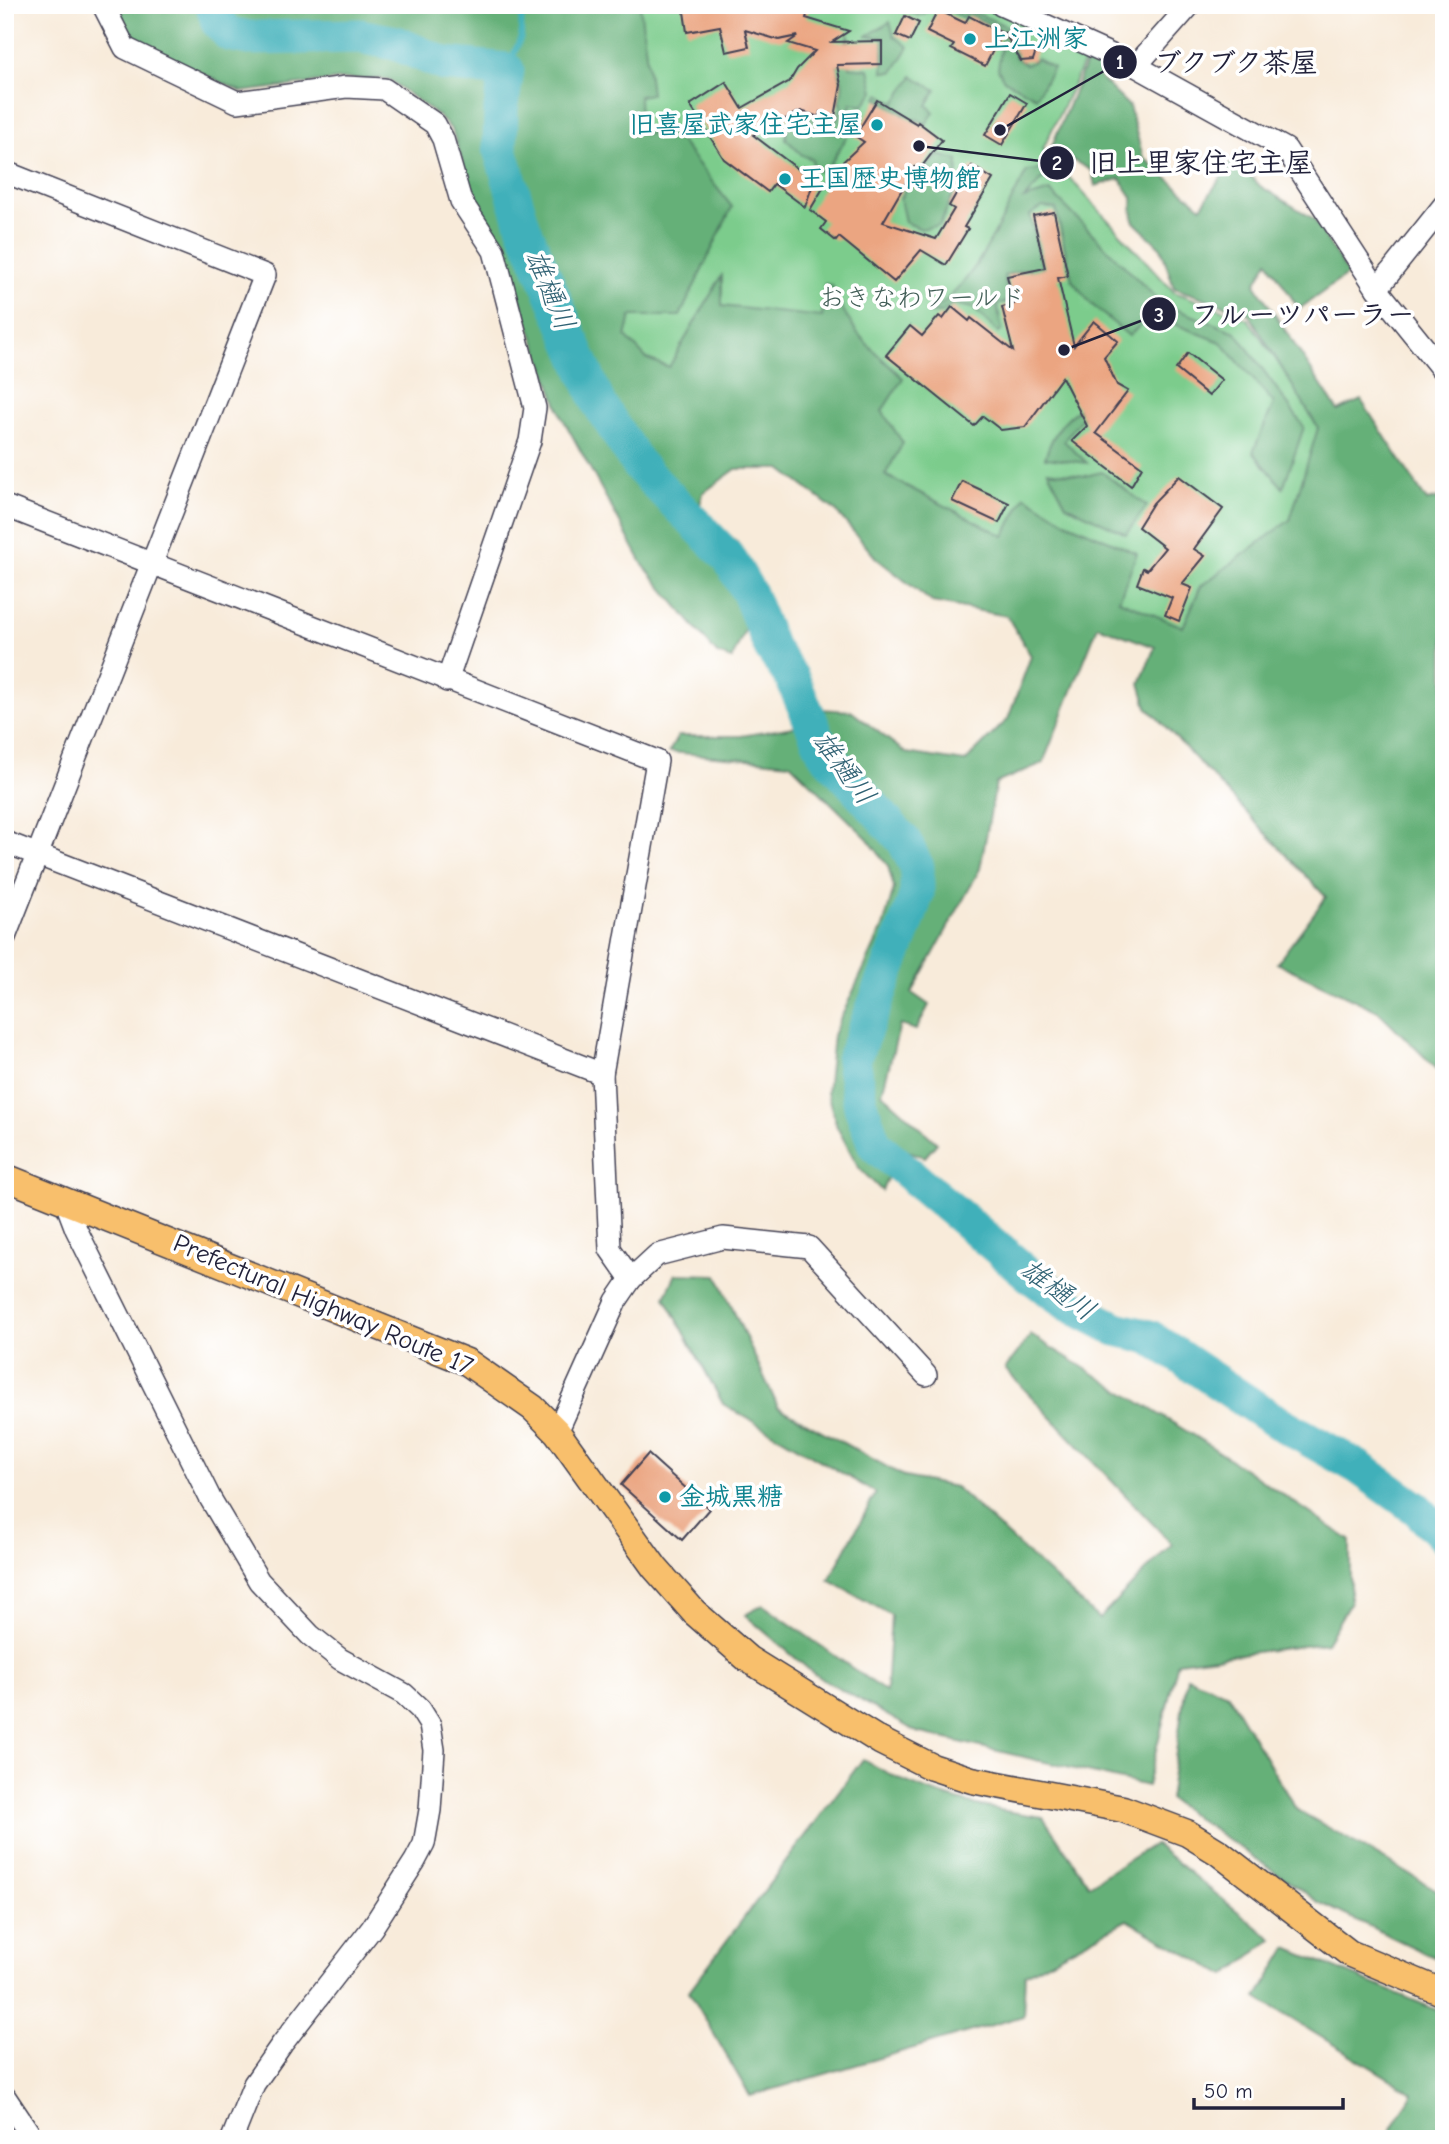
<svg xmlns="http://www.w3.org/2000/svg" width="1449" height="2144" font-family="'Comic Neue','Klee One',sans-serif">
<rect width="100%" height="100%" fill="#fff"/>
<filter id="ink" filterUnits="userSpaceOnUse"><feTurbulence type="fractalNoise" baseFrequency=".0143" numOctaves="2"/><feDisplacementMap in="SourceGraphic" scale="14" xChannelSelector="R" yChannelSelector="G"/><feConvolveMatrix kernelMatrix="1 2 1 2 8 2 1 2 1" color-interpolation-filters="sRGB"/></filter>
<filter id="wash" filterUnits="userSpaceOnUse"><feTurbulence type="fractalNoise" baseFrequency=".00686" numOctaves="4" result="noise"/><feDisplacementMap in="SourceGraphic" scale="28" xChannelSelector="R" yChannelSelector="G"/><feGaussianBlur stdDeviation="1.57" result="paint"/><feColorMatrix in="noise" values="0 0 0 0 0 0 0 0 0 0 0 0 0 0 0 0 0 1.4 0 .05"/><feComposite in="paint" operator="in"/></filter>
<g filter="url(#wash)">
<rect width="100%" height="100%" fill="#f8ebda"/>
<path fill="#7ccc8c" stroke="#4f7764" stroke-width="2" d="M617,5H992L1088,53L1043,149L1174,292L1248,319L1323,428L1299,516L1165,651L874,496L661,377L615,342L625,141Z"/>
<g fill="#65b078" stroke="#44695a" stroke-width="2">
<path d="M111,5H290L295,12L307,5H640L651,94L639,96L640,134L673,132L732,207L680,316H631L626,337L647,359L669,367L722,275V306L822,317L825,284L832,285C851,333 866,344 903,378L882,411L903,443L885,475L1004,536L1025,496L1068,523L1137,553L1119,600L1183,627L1201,586L1290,520L1318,428L1249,314L1174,288L1161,248L1133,221L1132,197L1120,179L1095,186L1092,171L1051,148L1087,60L1101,68L1100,78L1129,106L1143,157L1201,207L1234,158L1260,186L1314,219L1348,274L1299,309L1268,261L1255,284L1338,411L1361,400L1427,501L1444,497V1076L1378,1011L1277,963L1326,897L1147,707L1140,683L1155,647L1098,626L1043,763L996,783L980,869L912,993L929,1005L916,1030L900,1025L882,1093L937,1143L925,1157L896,1147L852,1101L850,1125L888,1176L882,1191L859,1168L837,1127L827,1093L833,1035L883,927L894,888L888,866L867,838L790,763L669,752L678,736H741L793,727L819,709L851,711L906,753L965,762L1008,719L1031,656L1007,616L932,602L876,558L836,511L781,469H736L703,493L699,509L737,542L749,621L732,659L717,654L643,565L562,417L497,235L473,195L452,130L437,115L388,79H344L242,92L126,39Z"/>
<path d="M901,5H957L1018,31L1015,57L1026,65L1037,59L1053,68L1036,97L1004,80L998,69L1004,31L967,13L964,18L940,6L919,16L899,9Z"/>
<path d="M890,22L894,36L909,47L893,72H883L884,38L867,36Z"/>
<path d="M849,34L850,67L869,69L874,91L863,106L851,103L850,110L858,118L825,173L813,169L812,159L802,155L786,139L787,124L800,116L820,122L822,116L837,120L842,105L838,102C845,90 844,80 836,69Z"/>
<path d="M913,76L936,90L927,105L934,112L926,124L916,119L892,152L887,142L904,114L877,98L880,94L895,103Z"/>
<path d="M938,155L958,160L957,185L940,225L921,229L905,222L900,199L914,172L922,174Z"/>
<path d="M1042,169L1045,177L1024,199L1050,191L1162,304L1236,332L1304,427L1283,488L1253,452L1274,403L1221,342L1151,315L1129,336L1091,304L1072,280L1056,209L1043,207L1030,215L1049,295L1037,298L1029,268L1004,276L1009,301L997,305L1002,330L999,333L973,308L952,304L942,313H930C978,281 1000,220 1027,171Z"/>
<path d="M1094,402L1064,441L1087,463L1045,458C1053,431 1068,411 1094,402Z"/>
<path d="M1048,471L1085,476L1102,472L1147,506L1126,534L1066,505Z"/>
<path d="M676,1274L717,1275L778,1407L905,1477L955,1487L1099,1619L1172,1544L1005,1369L1031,1335L1212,1447L1350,1540V1603L1326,1643L1178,1662L1147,1786L917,1732L814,1674L745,1615L763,1605L886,1692L891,1615L829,1580L876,1493L723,1404L665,1297Z"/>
<path d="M1187,1677L1228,1694L1296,1809L1444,1894V1962L1320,1903L1169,1799Z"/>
<path d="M863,1759C919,1794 978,1808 1043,1817L1089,1885L1154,1844L1272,1939L1226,1976L1127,1920L1025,1974L1023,2016L750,2096L689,1991Z"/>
<path d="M1287,1948L1444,2013V2139H1386L1413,2093L1257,1998Z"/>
</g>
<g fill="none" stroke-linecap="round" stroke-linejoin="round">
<path stroke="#40b0ba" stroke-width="6" d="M507,70L521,37L522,5"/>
<path stroke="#40b0ba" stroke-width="35" d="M213,5L218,22L229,34L249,38L359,36L396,43L444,64L507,70L501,108L500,149L524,228L598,402L639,466L729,558L749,593L771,648L792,678L824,752L904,841L917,867V893L907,922L853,1060L861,1107L875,1145L1033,1278L1068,1304L1116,1329L1150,1337L1271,1418L1358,1467L1417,1509L1444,1537"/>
</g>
<g id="blocks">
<g fill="#eba581">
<path d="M683,5H810L806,18L849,31L832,42L882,41V64L837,65L841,85L835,117L820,112L819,117L801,111L753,135L814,181L805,207L774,184L768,192L724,159L690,105L726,82L742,108L790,81L797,69L815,51L788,43L798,36L779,40L745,30L749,47L726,52L720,26L687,32Z"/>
<path d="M938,10L965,23L969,16L1002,33L985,66L951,49L954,45L927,32Z"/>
<path d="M905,16L919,23L910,41L896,35Z"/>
<path d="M1004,32L1036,51L1033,60L1021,61Z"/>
<path d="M1010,93L1027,103L1002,145L985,135Z"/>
<path d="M877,100L917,124L918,122L942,140L919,170L915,167L883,222L936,239L954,209L949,206L972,166L993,179L964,227L968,229L946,265L921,250L894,282L839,237L836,241L821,229L826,222L810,210L834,170L864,142L855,136Z"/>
<path d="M1054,212L1068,276L1058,278L1074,346L1094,321L1118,341L1104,357L1117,385L1128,391L1096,433L1142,467L1131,486L1072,441L1087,426L1062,377L1025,427L1001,430L983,416L974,426L886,355L910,326L922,336L939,316L943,319L952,307L969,321L971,318L1013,351L1002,307L1014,304L1007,276L1045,268L1033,216Z"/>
<path d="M1188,353L1222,380L1209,396L1176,369Z"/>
<path d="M1179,476L1223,509L1194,549L1205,556L1182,584L1192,588L1179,621L1165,615L1172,598L1137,584L1143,568L1147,570L1165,548L1138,527L1153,503Z"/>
<path d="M962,481L1009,503L999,523L952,501Z"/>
<path d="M648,1454L709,1509L682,1540L621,1485Z"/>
</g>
</g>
</g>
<g filter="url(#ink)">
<use href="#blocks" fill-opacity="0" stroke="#424053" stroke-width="2"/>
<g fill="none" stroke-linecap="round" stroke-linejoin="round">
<defs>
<g id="minor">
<path d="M103,5L125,48L237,102L346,87L384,89L435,124L443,139L461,201L494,251L535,408L530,441L447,681"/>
<path d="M1001,5L1136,66L1286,149L1377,289L1444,372"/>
<path d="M1136,66L1190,5"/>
<path d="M5,172L265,275L5,937"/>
<path d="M1377,289L1444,205"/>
<path d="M5,506L657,761L602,1074L610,1249L631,1279"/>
<path d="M5,842L602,1074"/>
<path d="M65,1200L76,1229L210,1498L259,1581L310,1635L340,1659L404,1694L420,1709L430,1725L434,1750L430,1810L424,1844L415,1861L372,1928L282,2044L254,2084L232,2139"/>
<path d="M557,1432L616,1301L631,1279L657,1255L723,1238L809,1247L926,1375"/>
<path d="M5,2097L33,2139"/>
</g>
<path id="major" d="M5,1177L467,1362L533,1408L557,1432L655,1568L694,1612L748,1659L880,1741L932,1767L972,1780L1123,1809L1187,1833L1218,1852L1349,1953L1444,1993"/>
</defs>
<use href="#minor" stroke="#424053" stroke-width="24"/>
<use href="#major" stroke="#424053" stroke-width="29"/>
<use href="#minor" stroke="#fff" stroke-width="21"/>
<use href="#major" stroke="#f8bf6c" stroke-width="26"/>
</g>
</g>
<g fill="#0f9aa8" stroke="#fff" stroke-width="2.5">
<circle cx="970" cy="39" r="7"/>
<circle cx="877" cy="125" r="7"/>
<circle cx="785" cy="179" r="7"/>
<circle cx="665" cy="1497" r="7"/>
</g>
<g text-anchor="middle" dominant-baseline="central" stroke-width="7" stroke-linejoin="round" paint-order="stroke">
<g font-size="26" font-weight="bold" fill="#0d838f" stroke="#fff" text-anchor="start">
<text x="984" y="39">上江洲家</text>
<text x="863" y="125" text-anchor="end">旧喜屋武家住宅主屋</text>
<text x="799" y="179">王国歴史博物館</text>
<text x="679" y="1497">金城黒糖</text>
</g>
<g font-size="26" fill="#425e57" stroke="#fff">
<text x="922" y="298">おきなわワールド</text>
</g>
<g font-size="26" fill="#22223b" stroke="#fff">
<text transform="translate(323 1305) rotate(23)">Prefectural Highway Route 17</text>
</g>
<g font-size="28" font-style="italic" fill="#306274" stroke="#fff">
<text transform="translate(550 290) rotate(67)">雄樋川</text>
<text transform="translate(844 768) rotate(53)">雄樋川</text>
<text transform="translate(1058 1290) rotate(35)">雄樋川</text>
</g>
</g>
<path fill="none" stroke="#22223b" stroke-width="2.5" d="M1000 130L1120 62M919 146L1057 163M1064 350L1159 314"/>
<g fill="#22223b" stroke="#fff" stroke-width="2.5">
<circle cx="1000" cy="130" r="7"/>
<circle cx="919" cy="146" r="7"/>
<circle cx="1064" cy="350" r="7"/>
<circle cx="1120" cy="62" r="18"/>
<circle cx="1057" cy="163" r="18"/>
<circle cx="1159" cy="314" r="18"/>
</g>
<g font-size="21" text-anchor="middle" font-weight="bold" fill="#fff">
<text x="1120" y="69">1</text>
<text x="1057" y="170">2</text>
<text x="1159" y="322">3</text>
</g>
<g font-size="28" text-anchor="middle" font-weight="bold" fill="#22223b" stroke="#fff" stroke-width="7" stroke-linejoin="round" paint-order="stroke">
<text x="1236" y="72">ブクブク茶屋</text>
<text x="1201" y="172">旧上里家住宅主屋</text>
<text x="1303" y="324">フルーツパーラー</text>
</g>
<rect width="1449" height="2144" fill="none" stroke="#fff" stroke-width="28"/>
<path d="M1194 2098v10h149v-10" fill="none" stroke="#22223b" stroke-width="3.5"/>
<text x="1204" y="2098" font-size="21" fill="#22223b" stroke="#ffffff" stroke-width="5" paint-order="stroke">50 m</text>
</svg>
